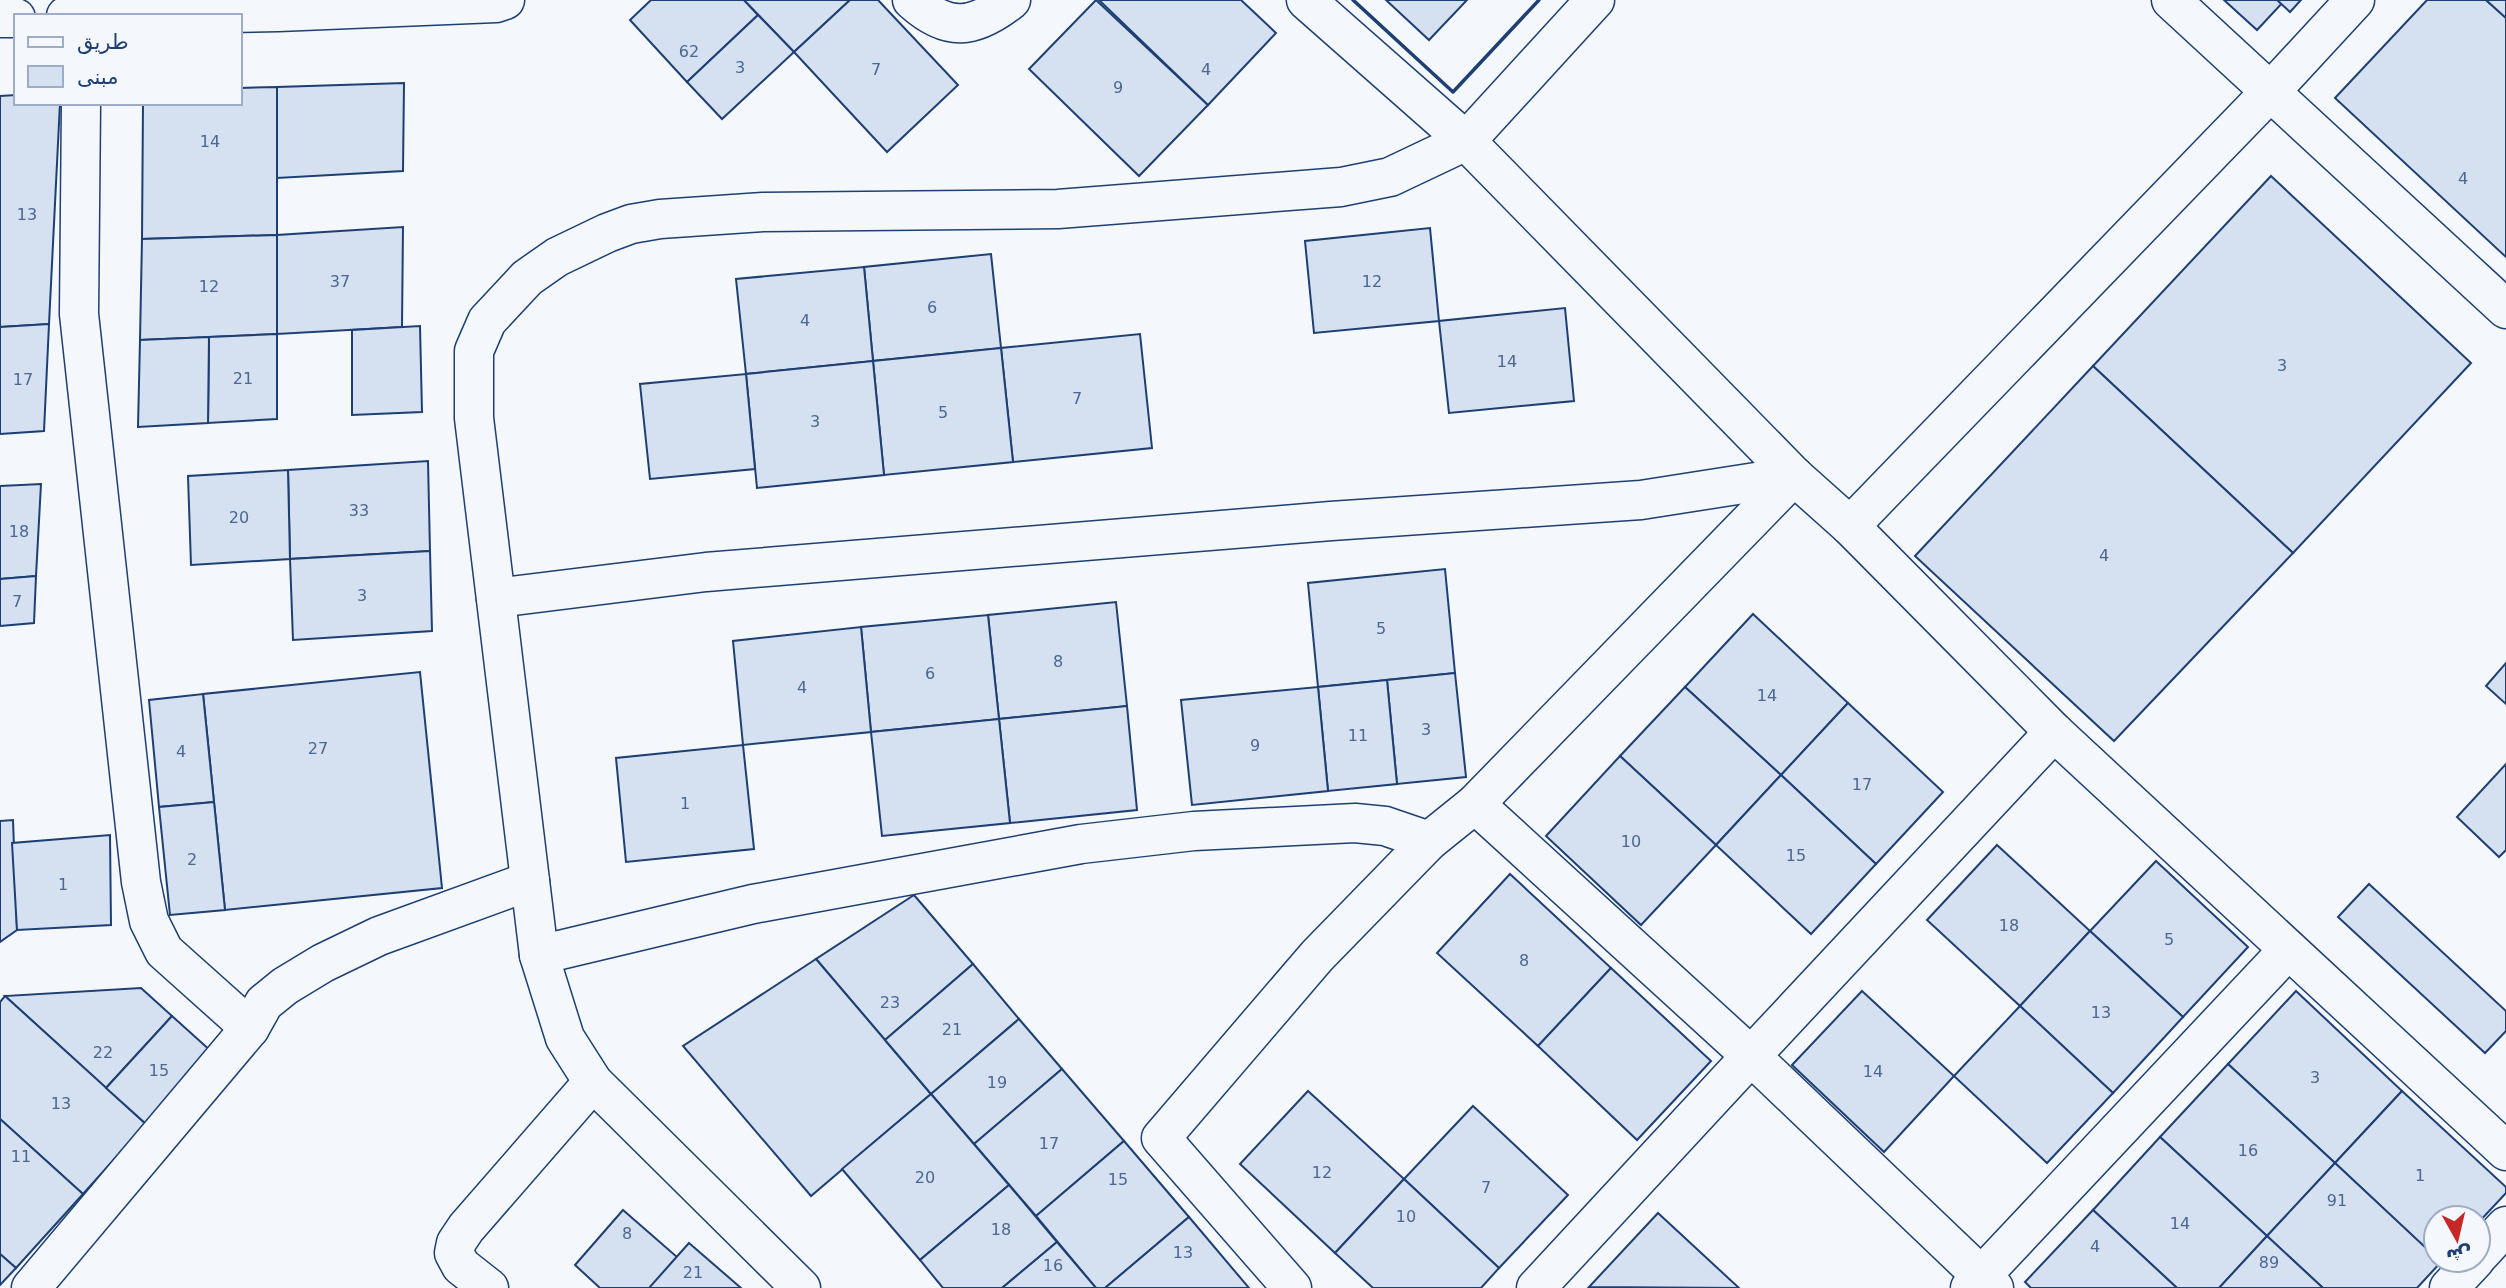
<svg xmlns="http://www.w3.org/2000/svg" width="2506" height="1288" font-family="'DejaVu Sans','Noto Sans Arabic',sans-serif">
<rect width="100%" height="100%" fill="#f4f7fb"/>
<g fill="#d5e0f0" stroke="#1d3f73" stroke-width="2">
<path d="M651,0H744L758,15L687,82L630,20Z"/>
<path d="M744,0H850L794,52Z"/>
<path d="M850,0H878L958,85L887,152L794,52Z"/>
<path d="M1096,0L1208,105L1139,176L1029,69Z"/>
<path d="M1099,0H1241L1276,33L1208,105Z"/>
<path d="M1386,0H1467L1429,40Z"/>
<path d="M2224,0H2285L2257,30Z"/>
<path d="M2277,0H2301L2290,12Z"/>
<path d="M2427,0H2486L2506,18V257L2335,98Z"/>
<path d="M2486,0H2506V18Z"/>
<path d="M758,15L794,52L722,119L687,82Z"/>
<path d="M404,83L403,171L277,178V87Z"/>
<path d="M277,87V235L142,239L143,103H240V88Z"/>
<path d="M16,95V103H60L49,324L0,327V96Z"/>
<path d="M2271,176L2471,363L2293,553L2093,366Z"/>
<path d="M403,227L402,327L277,334V235Z"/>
<path d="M1430,228L1439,321L1314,333L1305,241Z"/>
<path d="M277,235V334L140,340L142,239Z"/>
<path d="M991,254L1001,348L873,361L864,267Z"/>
<path d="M864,267L873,361L746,374L736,279Z"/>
<path d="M1565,308L1574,401L1449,413L1439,321Z"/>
<path d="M49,324L44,431L0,434V327Z"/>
<path d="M420,326L422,412L352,415V330Z"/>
<path d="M277,334V419L208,423L209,337Z"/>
<path d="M1140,334L1152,448L1013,462L1001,348Z"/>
<path d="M209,337L208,423L138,427L140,340Z"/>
<path d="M1001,348L1013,462L884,475L873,361Z"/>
<path d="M873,361L884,475L757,488L746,374Z"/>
<path d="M2093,366L2293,553L2114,741L1915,556Z"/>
<path d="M746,374L755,469L650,479L640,384Z"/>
<path d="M428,461L430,551L290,559L288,470Z"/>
<path d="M288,470L290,559L191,565L188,476Z"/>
<path d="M41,484L36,576L0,579V486Z"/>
<path d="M430,551L432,631L293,640L290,559Z"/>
<path d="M1445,569L1455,673L1318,687L1308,583Z"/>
<path d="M36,576L34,623L0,626V579Z"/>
<path d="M1116,602L1127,706L999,719L988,615Z"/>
<path d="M1753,614L1848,703L1781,775L1685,687Z"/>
<path d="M988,615L999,719L871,732L861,627Z"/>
<path d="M861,627L871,732L743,745L733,641Z"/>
<path d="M2506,663V704L2486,686Z"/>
<path d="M420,672L442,888L225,910L203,694Z"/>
<path d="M1455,673L1466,777L1397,784L1387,680Z"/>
<path d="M1387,680L1397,784L1328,791L1318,687Z"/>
<path d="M1318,687L1328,791L1192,805L1181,700Z"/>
<path d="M1685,687L1781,775L1716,845L1620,756Z"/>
<path d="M203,694L214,802L159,807L149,700Z"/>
<path d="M1848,703L1943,792L1876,864L1781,775Z"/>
<path d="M1127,706L1137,810L1010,823L999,719Z"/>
<path d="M999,719L1010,823L882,836L871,732Z"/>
<path d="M743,745L754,849L626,862L616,758Z"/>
<path d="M1620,756L1716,845L1641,925L1546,836Z"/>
<path d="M2506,764V850L2499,857L2457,817Z"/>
<path d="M1781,775L1876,864L1811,934L1716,845Z"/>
<path d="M214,802L225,910L170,915L159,807Z"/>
<path d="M13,820L17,930L0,942V821Z"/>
<path d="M110,835L111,925L17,930L12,843Z"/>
<path d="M1997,845L2090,931L2020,1006L1927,920Z"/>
<path d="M2156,861L2248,947L2183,1017L2090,931Z"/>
<path d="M1510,874L1611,968L1538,1046L1437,953Z"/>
<path d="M2369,884L2506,1011V1031L2485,1053L2338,917Z"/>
<path d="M914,895L973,964L885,1040L816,959Z"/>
<path d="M2090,931L2183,1017L2113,1093L2020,1006Z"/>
<path d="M816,959L931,1094L811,1196L683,1046Z"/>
<path d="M973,964L1019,1019L931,1094L885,1040Z"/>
<path d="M1611,968L1711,1061L1637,1140L1538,1046Z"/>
<path d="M141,988L172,1016L106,1088L5,996Z"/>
<path d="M1862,991L1954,1076L1884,1152L1792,1065Z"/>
<path d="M2296,991L2402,1091L2335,1163L2228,1064Z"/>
<path d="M5,996L146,1124L83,1194L0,1119V1002Z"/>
<path d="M2020,1006L2113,1093L2047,1163L1954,1076Z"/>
<path d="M172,1016L212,1052L146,1124L106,1088Z"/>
<path d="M1019,1019L1062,1069L974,1144L931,1094Z"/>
<path d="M2228,1064L2335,1163L2267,1236L2160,1137Z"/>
<path d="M1062,1069L1124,1141L1036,1216L974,1144Z"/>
<path d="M1308,1091L1404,1179L1335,1253L1240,1164Z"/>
<path d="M2402,1091L2506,1187V1193L2478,1223V1218H2436V1258L2335,1163Z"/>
<path d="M931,1094L1009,1185L920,1260L842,1169Z"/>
<path d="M1473,1106L1568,1195L1499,1268L1404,1179Z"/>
<path d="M0,1119L83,1194L16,1268L0,1254Z"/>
<path d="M2160,1137L2267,1236L2219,1288H2177L2093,1210Z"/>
<path d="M1124,1141L1189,1217L1105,1288H1096L1036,1216Z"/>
<path d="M2335,1163L2441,1262L2417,1288H2323L2267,1236Z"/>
<path d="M1404,1179L1499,1268L1481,1288H1373L1335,1253Z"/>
<path d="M1009,1185L1057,1242L1002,1288H943L920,1260Z"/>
<path d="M623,1210L677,1257L650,1288H600L575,1265Z"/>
<path d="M2093,1210L2177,1288H2031L2025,1282Z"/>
<path d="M1658,1213L1739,1288L1589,1287Z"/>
<path d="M1189,1217L1249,1288H1105Z"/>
<path d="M2267,1236L2323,1288H2219Z"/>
<path d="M1057,1242L1096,1288H1002Z"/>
<path d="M689,1243L741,1288H649Z"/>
<path d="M0,1254L16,1268L0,1285Z"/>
</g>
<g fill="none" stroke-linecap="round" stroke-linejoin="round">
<defs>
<g id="street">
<path d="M912,0C948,33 974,29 1011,0"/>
<path d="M1306,0L1466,141L1794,476L1850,526L2054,732L2506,1151"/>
<path d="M2171,0L2506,309"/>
<path d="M66,16L278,12L496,3L505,0"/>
<path d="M0,18H16"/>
<path d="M81,103L79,314L141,882L149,921L164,951L250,1028"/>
<path d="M1850,526L2271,91L2355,0"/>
<path d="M496,598L706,572L1331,521L1641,500L1794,476"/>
<path d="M1475,804L1751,1056L1536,1288"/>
<path d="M539,955L753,904L1081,844L1194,831L1355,823L1385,826L1429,841"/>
<path d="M31,1288L250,1028L264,1003L285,986L323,963L379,936L530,881"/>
<path d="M489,1288L461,1266L454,1253L456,1243L466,1228L593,1082"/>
<path d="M801,1288L593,1082L565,1038L539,955L474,418V351L487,321L527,278L557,257L607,233L631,224L660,219L763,212L1058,209L1341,187L1390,177L1466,141L1595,0"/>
<path d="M1292,1288L1161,1138L1317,956L1429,841L1475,804L1794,476"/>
<path d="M1970,1288L2288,950"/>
<path d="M1994,1288L1751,1056L2054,732"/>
</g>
<g id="secondary">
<path d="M2478,1256L2506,1226"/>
<path d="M2449,1288L2475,1260"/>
</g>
</defs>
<use href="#street" stroke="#1d3f73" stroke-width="41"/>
<use href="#secondary" stroke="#1d3f73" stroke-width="41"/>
<use href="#street" stroke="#f4f7fb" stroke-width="38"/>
<use href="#secondary" stroke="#f4f7fb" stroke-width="38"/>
<path stroke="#1d3f73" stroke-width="3.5" d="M1353,0L1453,92L1539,0"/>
</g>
<g text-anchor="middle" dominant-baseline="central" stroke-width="5" stroke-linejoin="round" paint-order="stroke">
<g font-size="16" fill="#4b6792">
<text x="689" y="51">62</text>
<text x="740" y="67">3</text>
<text x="876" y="69">7</text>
<text x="1206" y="69">4</text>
<text x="1118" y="87">9</text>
<text x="210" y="141">14</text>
<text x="2463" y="178">4</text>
<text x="27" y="214">13</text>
<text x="340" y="281">37</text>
<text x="1372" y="281">12</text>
<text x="209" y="286">12</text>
<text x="932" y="307">6</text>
<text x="805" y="320">4</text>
<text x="1507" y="361">14</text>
<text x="2282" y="365">3</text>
<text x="243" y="378">21</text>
<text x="23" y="379">17</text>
<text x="1077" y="398">7</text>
<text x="943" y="412">5</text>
<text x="815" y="421">3</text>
<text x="359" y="510">33</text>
<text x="239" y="517">20</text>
<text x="19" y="531">18</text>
<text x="2104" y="555">4</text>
<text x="362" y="595">3</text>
<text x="17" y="601">7</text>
<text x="1381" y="628">5</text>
<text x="1058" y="661">8</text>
<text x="930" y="673">6</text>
<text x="802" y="687">4</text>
<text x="1767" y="695">14</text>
<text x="1426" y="729">3</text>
<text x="1358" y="735">11</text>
<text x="1255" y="745">9</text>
<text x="318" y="748">27</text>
<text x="181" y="751">4</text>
<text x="1862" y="784">17</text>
<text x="685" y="803">1</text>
<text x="1631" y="841">10</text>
<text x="1796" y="855">15</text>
<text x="192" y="859">2</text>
<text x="63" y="884">1</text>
<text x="2009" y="925">18</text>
<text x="2169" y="939">5</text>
<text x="1524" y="960">8</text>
<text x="890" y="1002">23</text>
<text x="2101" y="1012">13</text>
<text x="952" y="1029">21</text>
<text x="103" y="1052">22</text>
<text x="159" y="1070">15</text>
<text x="1873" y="1071">14</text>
<text x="2315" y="1077">3</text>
<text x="997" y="1082">19</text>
<text x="61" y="1103">13</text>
<text x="1049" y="1143">17</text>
<text x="2248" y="1150">16</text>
<text x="21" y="1156">11</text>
<text x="1322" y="1172">12</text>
<text x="2420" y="1175">1</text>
<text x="925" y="1177">20</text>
<text x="1118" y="1179">15</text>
<text x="1486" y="1187">7</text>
<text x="2337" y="1200">91</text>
<text x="1406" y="1216">10</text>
<text x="2180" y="1223">14</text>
<text x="1001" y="1229">18</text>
<text x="627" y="1233">8</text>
<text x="2095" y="1246">4</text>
<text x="1183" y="1252">13</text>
<text x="2269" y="1262">89</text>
<text x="1053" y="1265">16</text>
<text x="693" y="1272">21</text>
</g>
</g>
<rect x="14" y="14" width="228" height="91" fill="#f4f7fb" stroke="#9eadc5" stroke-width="2"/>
<rect x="28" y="37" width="35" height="10" fill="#f4f7fb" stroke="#9eadc5" stroke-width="2"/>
<text x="77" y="49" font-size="21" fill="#1d3f73">طريق</text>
<rect x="28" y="66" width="35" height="21" fill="#d5e0f0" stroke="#9eadc5" stroke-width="2"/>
<text x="77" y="84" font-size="21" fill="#1d3f73">مبنى</text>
<g transform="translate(2457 1239) rotate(172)"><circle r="33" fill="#f4f7fb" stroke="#9eadc5" stroke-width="2"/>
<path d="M0-5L12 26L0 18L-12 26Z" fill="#c62828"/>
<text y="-10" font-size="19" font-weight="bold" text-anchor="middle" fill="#1d3f73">ش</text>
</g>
</svg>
